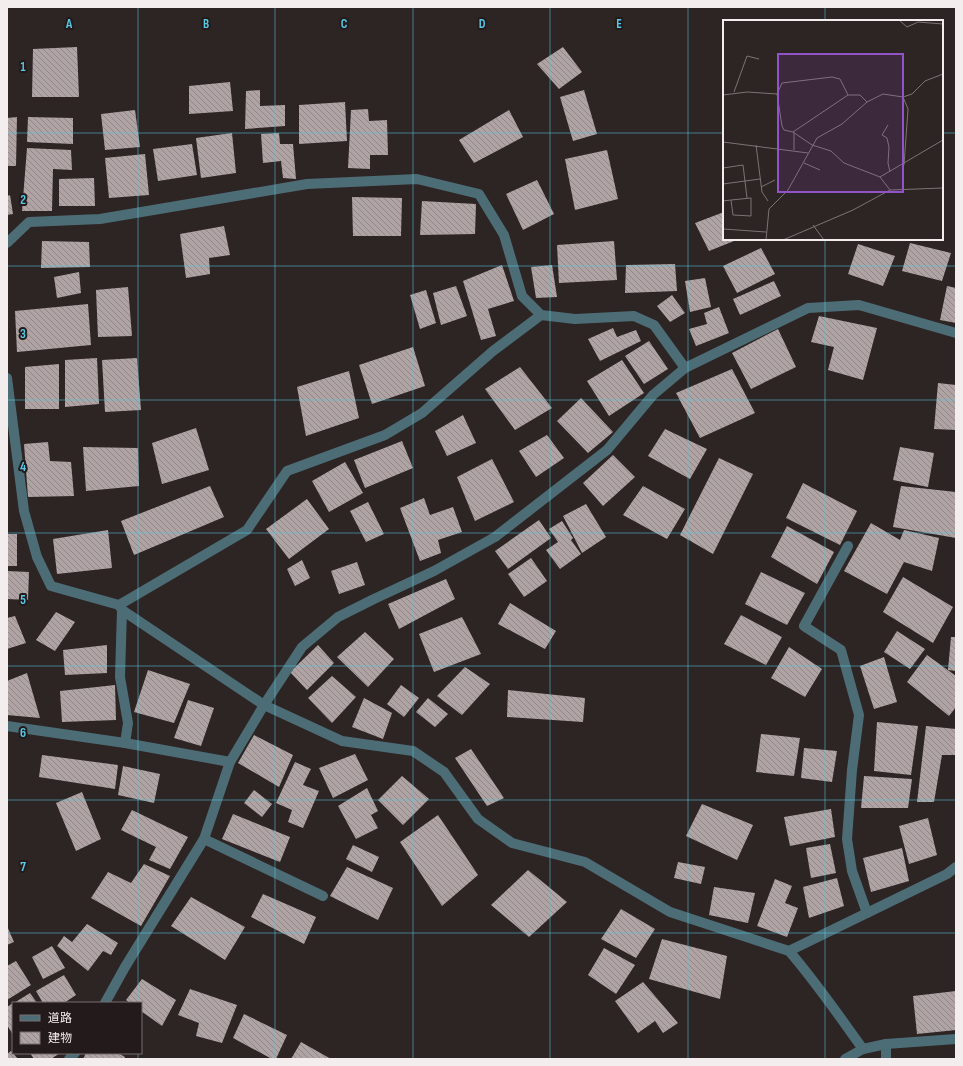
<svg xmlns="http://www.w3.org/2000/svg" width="963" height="1066" font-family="'Sofia Sans Condensed','Noto Sans JP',sans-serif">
<defs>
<pattern id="building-back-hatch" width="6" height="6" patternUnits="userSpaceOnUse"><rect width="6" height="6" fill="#afa3a4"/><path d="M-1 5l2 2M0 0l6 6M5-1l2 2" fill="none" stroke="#908788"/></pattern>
</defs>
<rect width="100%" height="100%" fill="#2d2424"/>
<g fill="url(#building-back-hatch)">
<path d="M77,47L79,97H32L33,49Z"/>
<path d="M563,47L582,72L559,89L537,64Z"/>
<path d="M230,82L233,111L189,114V86Z"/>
<path d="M260,90V106L285,105V126L245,129L246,91Z"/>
<path d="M584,90L597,134L573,141L560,97Z"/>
<path d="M345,102L347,141L299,144V105Z"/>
<path d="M368,109L369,121L387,120L388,155H370V169L348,168L351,110Z"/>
<path d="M135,110L140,147L105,150L101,114Z"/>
<path d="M509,110L523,137L474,163L459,140Z"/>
<path d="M17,117L16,166H7V118Z"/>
<path d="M28,117L73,118V144L27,142Z"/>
<path d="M232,133L236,173L201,178L196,138Z"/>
<path d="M279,133L280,144H293L296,179L283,178L281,161L263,163L261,134Z"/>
<path d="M192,144L197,175L158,181L153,149Z"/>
<path d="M27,148L71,150L72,170L53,169L52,211H22Z"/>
<path d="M607,150L618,199L575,210L565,159Z"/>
<path d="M145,154L149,195L109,198L105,158Z"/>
<path d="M94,178L95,206H59V179Z"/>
<path d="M537,180L554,214L523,230L506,194Z"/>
<path d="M10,195L13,214L7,215V196Z"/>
<path d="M352,197L402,198L401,236H353Z"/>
<path d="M422,201L476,204L475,234L420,235Z"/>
<path d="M724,212V239H739L709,251L695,223Z"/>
<path d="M224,226L230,255L209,258L210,274L186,278L180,234Z"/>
<path d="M42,241L89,242L90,267L41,268Z"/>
<path d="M614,241L617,280L559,283L557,245Z"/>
<path d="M910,243L951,253L942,281L902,271Z"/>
<path d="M858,244L895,256L883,286L848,274Z"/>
<path d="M761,248L775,274L737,293L723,266Z"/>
<path d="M675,264L677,291L625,293L626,265Z"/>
<path d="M502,265L514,301L488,309L496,336L481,340L463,281Z"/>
<path d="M552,265L557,297L536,298L531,267Z"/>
<path d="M79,272L81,293L57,298L54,277Z"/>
<path d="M705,278L711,307L690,312L685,281Z"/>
<path d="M774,281L781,296L740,315L733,299Z"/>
<path d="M456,286L467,316L441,325L433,293Z"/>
<path d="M947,286L956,288V323L940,320Z"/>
<path d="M128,287L132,336L98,337L96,290Z"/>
<path d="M426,290L436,323L420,329L410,295Z"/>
<path d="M672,295L685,313L670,322L657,306Z"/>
<path d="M88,304L91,345L17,352L15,311Z"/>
<path d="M719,307L729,333L696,346L689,329L707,324L704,313Z"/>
<path d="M819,316L877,328L863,380L828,370L834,347L811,342Z"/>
<path d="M613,328L617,337L636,330L641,341L600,361L588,339Z"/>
<path d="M778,329L796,367L751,389L732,353Z"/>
<path d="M649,341L668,369L644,384L625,356Z"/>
<path d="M413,347L425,386L372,404L359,365Z"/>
<path d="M97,358L99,404L65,407V360Z"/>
<path d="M137,358L141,410L105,412L102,360Z"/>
<path d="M622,360L644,393L609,416L587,381Z"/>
<path d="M59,364V409H25V367Z"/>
<path d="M520,367L552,408L515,430L485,389Z"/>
<path d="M732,369L755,413L700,438L676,393Z"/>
<path d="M349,371L359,418L306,436L297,387Z"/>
<path d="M938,383L956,385V430L934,429Z"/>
<path d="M581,398L613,432L588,453L557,421Z"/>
<path d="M463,415L476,443L447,456L435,431Z"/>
<path d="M196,428L209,470L162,484L152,443Z"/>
<path d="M665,429L707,449L690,479L648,456Z"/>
<path d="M547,435L564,458L536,477L519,451Z"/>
<path d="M402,441L413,468L365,488L354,460Z"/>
<path d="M48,442L50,461L71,462L74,496L28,497L24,444Z"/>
<path d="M83,447L138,448L139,486L86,491Z"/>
<path d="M900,447L934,453L928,487L893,480Z"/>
<path d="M613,455L635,477L603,506L583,483Z"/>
<path d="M719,458L753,474L713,554L680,535Z"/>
<path d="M492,459L514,502L475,521L457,477Z"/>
<path d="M345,462L363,493L329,512L312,481Z"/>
<path d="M803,483L857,511L840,545L786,518Z"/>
<path d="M210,486L224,517L134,555L121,521Z"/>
<path d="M643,486L685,509L667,539L623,515Z"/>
<path d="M901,486L956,492V538L893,527Z"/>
<path d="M424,498L430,515L453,507L462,532L438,540L441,553L420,561L400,508Z"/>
<path d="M307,499L329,529L289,559L266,529Z"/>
<path d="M368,502L384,534L366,542L350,511Z"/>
<path d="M586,504L606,537L582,553L563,516Z"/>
<path d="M539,520L551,538L508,569L495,551Z"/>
<path d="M562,521L573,538L571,540L581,554L560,569L546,550L558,542L549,529Z"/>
<path d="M871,523L900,540L904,530L939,538L932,571L904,562L887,594L844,571Z"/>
<path d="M787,526L834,552L817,584L771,557Z"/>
<path d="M108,530L112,568L57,574L53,539Z"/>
<rect x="7" y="534" width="10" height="32"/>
<path d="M531,558L547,581L524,597L508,574Z"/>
<path d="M302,560L310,578L295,586L287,569Z"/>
<path d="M357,562L365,585L339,594L331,571Z"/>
<path d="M7,571L29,572L28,600L7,599Z"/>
<path d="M761,572L805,593L787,625L745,604Z"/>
<path d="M903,577L953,607L933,643L883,612Z"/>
<path d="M446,579L455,599L399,629L388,604Z"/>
<path d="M510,603L556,631L545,649L498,624Z"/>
<path d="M56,612L75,622L55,651L36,640Z"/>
<path d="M741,615L782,637L766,665L724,644Z"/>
<path d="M15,616L26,643L7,649V618Z"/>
<path d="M462,617L481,654L434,672L419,634Z"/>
<path d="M897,631L925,649L910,669L884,652Z"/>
<path d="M365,632L394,659L368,687L337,657Z"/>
<path d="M951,637H956V671L948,670Z"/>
<path d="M107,645V673L65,675L63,650Z"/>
<path d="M318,645L334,663L307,690L290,672Z"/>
<path d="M789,647L822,669L805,697L771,678Z"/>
<path d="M927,655L956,676V707L949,716L907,682Z"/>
<path d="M884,657L897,702L874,709L860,666Z"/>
<path d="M465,667L490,684L462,715L437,696Z"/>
<path d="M148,670L190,684L174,723L134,712Z"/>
<path d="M27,673L40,718L7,715V681Z"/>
<path d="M332,676L356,697L332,723L308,698Z"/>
<path d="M115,685L116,720L62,722L60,691Z"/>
<path d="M401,685L419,698L404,717L387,704Z"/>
<path d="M508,690L585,698L583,722L507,717Z"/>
<path d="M364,698L392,713L383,739L352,727Z"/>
<path d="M428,698L448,714L435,727L416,712Z"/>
<path d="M188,700L214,708L201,746L174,738Z"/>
<path d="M877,722L918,726L911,775L874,771Z"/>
<path d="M926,726L956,729V755H942L934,802H917Z"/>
<path d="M761,734L800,738L794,776L756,772Z"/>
<path d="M254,735L293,755L279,787L238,763Z"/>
<path d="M804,748L837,751L832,782L801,778Z"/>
<path d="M471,749L504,798L487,806L455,758Z"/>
<path d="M355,754L368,780L333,798L319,768Z"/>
<path d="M42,755L118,765L115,789L39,777Z"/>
<path d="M295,762L311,769L303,785L319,791L303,828L288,822L292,810L276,803Z"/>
<path d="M123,766L160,774L154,803L118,795Z"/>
<path d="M402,776L429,799L403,825L378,800Z"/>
<path d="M864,776L912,779L908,808H861Z"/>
<path d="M367,788L378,811L371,815L378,828L356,839L338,806Z"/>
<path d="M254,790L272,804L262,817L244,803Z"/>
<path d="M82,792L101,839L76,851L56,803Z"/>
<path d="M702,804L753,825L737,860L686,836Z"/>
<path d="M831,809L835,837L790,846L784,817Z"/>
<path d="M132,810L188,837L170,869L149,860L156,847L121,830Z"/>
<path d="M233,814L290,837L280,862L222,839Z"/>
<path d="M438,815L478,875L442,906L400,842Z"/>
<path d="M928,818L937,855L909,864L899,826Z"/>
<path d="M830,844L836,873L811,878L806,848Z"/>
<path d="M353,845L379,857L372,872L346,859Z"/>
<path d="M902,848L909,881L871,892L863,858Z"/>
<path d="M678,862L705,867L701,884L674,878Z"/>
<path d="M144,864L170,876L141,926L91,898L108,872L131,883Z"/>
<path d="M347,867L393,888L378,920L330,896Z"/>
<path d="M528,870L567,902L529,937L491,905Z"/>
<path d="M837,878L844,906L809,918L803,887Z"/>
<path d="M775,879L792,886L785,903L798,908L787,937L757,926Z"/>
<path d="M714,887L755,893L748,923L709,915Z"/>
<path d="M263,894L316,917L304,944L251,917Z"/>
<path d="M191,897L245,927L225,960L171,926Z"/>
<path d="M621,909L655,929L636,958L601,939Z"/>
<path d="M87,924L118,943L111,955L103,951L88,971L57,946L64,936L72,942Z"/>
<path d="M7,926L14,942L7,945Z"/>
<path d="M662,939L727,956L720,999L649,979Z"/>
<path d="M52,946L65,968L43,979L32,957Z"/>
<path d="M604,948L635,965L616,994L588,975Z"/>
<path d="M16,961L31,985L7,1000V966Z"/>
<path d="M64,975L76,995L64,1003H43L36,991Z"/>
<path d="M142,979L176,1000L162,1026L141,1011V1003H130L126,1000Z"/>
<path d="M643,982L678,1023L663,1033L655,1021L638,1033L615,1001Z"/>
<path d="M190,989L237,1005L222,1043L196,1036L199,1023L178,1015Z"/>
<path d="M956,991V1030L917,1034L913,996Z"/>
<path d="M30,993L37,1003H14Z"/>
<path d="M13,1003V1035L7,1025V1007Z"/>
<path d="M244,1014L287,1035L276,1059H272L233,1038Z"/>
<path d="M301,1042L331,1059H291Z"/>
<path d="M11,1051L18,1059H7V1054Z"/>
<path d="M30,1053H60L51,1059H34Z"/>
<path d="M86,1053H118L125,1057L124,1059H83Z"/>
</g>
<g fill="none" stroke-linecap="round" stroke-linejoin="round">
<g stroke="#4d6d76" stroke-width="10">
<path d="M7,243L29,222L100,219L307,184L417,179L479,194L504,235L522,296L541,315L575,319L634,316L654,325L685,368"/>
<path d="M7,378L24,511L37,557L51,586L119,605L122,610L120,677L128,723L125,743"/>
<path d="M848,546L804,626L841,650L859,715L852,770L847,839L852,871L867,913"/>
<path d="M119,605L247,530L287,471L385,435L422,413L493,351L541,315"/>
<path d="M122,610L264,705L342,741L413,751L444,772L478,819L512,843L585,862L670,912L789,951C816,982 839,1016 863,1049"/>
<path d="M7,726L125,743L230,762"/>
<path d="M204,839L323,896"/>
<path d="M789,951L947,874L956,867"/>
<path d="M105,1003L125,967L204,839L230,762L264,705L302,647L338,617L374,599L434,571L495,537L607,450L653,395L685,368L808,308L859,305L956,333"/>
<path d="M886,1044V1059"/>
<path d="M69,1059L75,1053"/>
</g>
<path stroke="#4d6d76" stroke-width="10" d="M845,1059L863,1049L886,1044L956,1039"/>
</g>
<path fill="none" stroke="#59c8e5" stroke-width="1" stroke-opacity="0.55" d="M138,7V1003M275,7V1059M413,7V1059M550,7V1059M688,7V1059M825,7V21M7,133H724M942,133H956M825,239V1059M7,266H956M7,400H956M7,533H956M7,666H956M7,800H956M7,933H956M138,1053V1059"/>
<g transform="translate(723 20)">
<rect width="220" height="220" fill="#2d2424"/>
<path fill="none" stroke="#7c7474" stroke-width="1" d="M176,0L184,7L195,2L220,4M11,72L24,36L36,39M0,75L24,72L54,74M125,75L117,59L109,57L59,63L54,74L59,106L61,110L70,112L89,125L108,131L121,143L157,157L167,170M180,77L185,89L181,145M165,105L159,115L164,118L166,127L165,143L167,152M70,112L125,75H137L144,82M71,113V130M0,122L85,133M33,125L39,172L45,181M81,143L97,150M0,148L20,145L24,178M157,157L220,120M0,164L37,159M38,167L52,160M0,181L8,180L28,178V196L10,195L8,180M90,205L101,220M0,209L43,212M43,220L46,189L65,170L94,118L119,104L144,82L160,74L180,77L189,74L202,61L220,54M60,220L130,190L167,170L220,168"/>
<path fill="#9353c8" fill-opacity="0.15" stroke="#9353c8" stroke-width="2" d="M55,34H180V172H55Z"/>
<rect width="220" height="220" fill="none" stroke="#f3eded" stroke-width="2"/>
</g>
<g font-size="13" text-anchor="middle" font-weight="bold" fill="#59c8e5" stroke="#231a1b" stroke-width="4" stroke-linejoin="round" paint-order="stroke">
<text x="69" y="28">A</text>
<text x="206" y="28">B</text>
<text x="344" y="28">C</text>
<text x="482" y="28">D</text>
<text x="619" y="28">E</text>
<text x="23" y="71">1</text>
<text x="23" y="204">2</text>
<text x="23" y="338">3</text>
<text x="23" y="471">4</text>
<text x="23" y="604">5</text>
<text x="23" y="737">6</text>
<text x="23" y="871">7</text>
</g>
<rect width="963" height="1066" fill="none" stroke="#f3eded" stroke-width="16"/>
<rect x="12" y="1002" width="130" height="52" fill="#231a1b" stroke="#766e6f"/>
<rect x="20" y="1015" width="20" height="6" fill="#4d6d76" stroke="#766e6f"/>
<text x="48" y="1022" font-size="12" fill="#f3eded">道路</text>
<rect x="20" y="1032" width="20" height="12" fill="url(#building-back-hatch)" stroke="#766e6f"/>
<text x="48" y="1042" font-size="12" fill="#f3eded">建物</text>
</svg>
